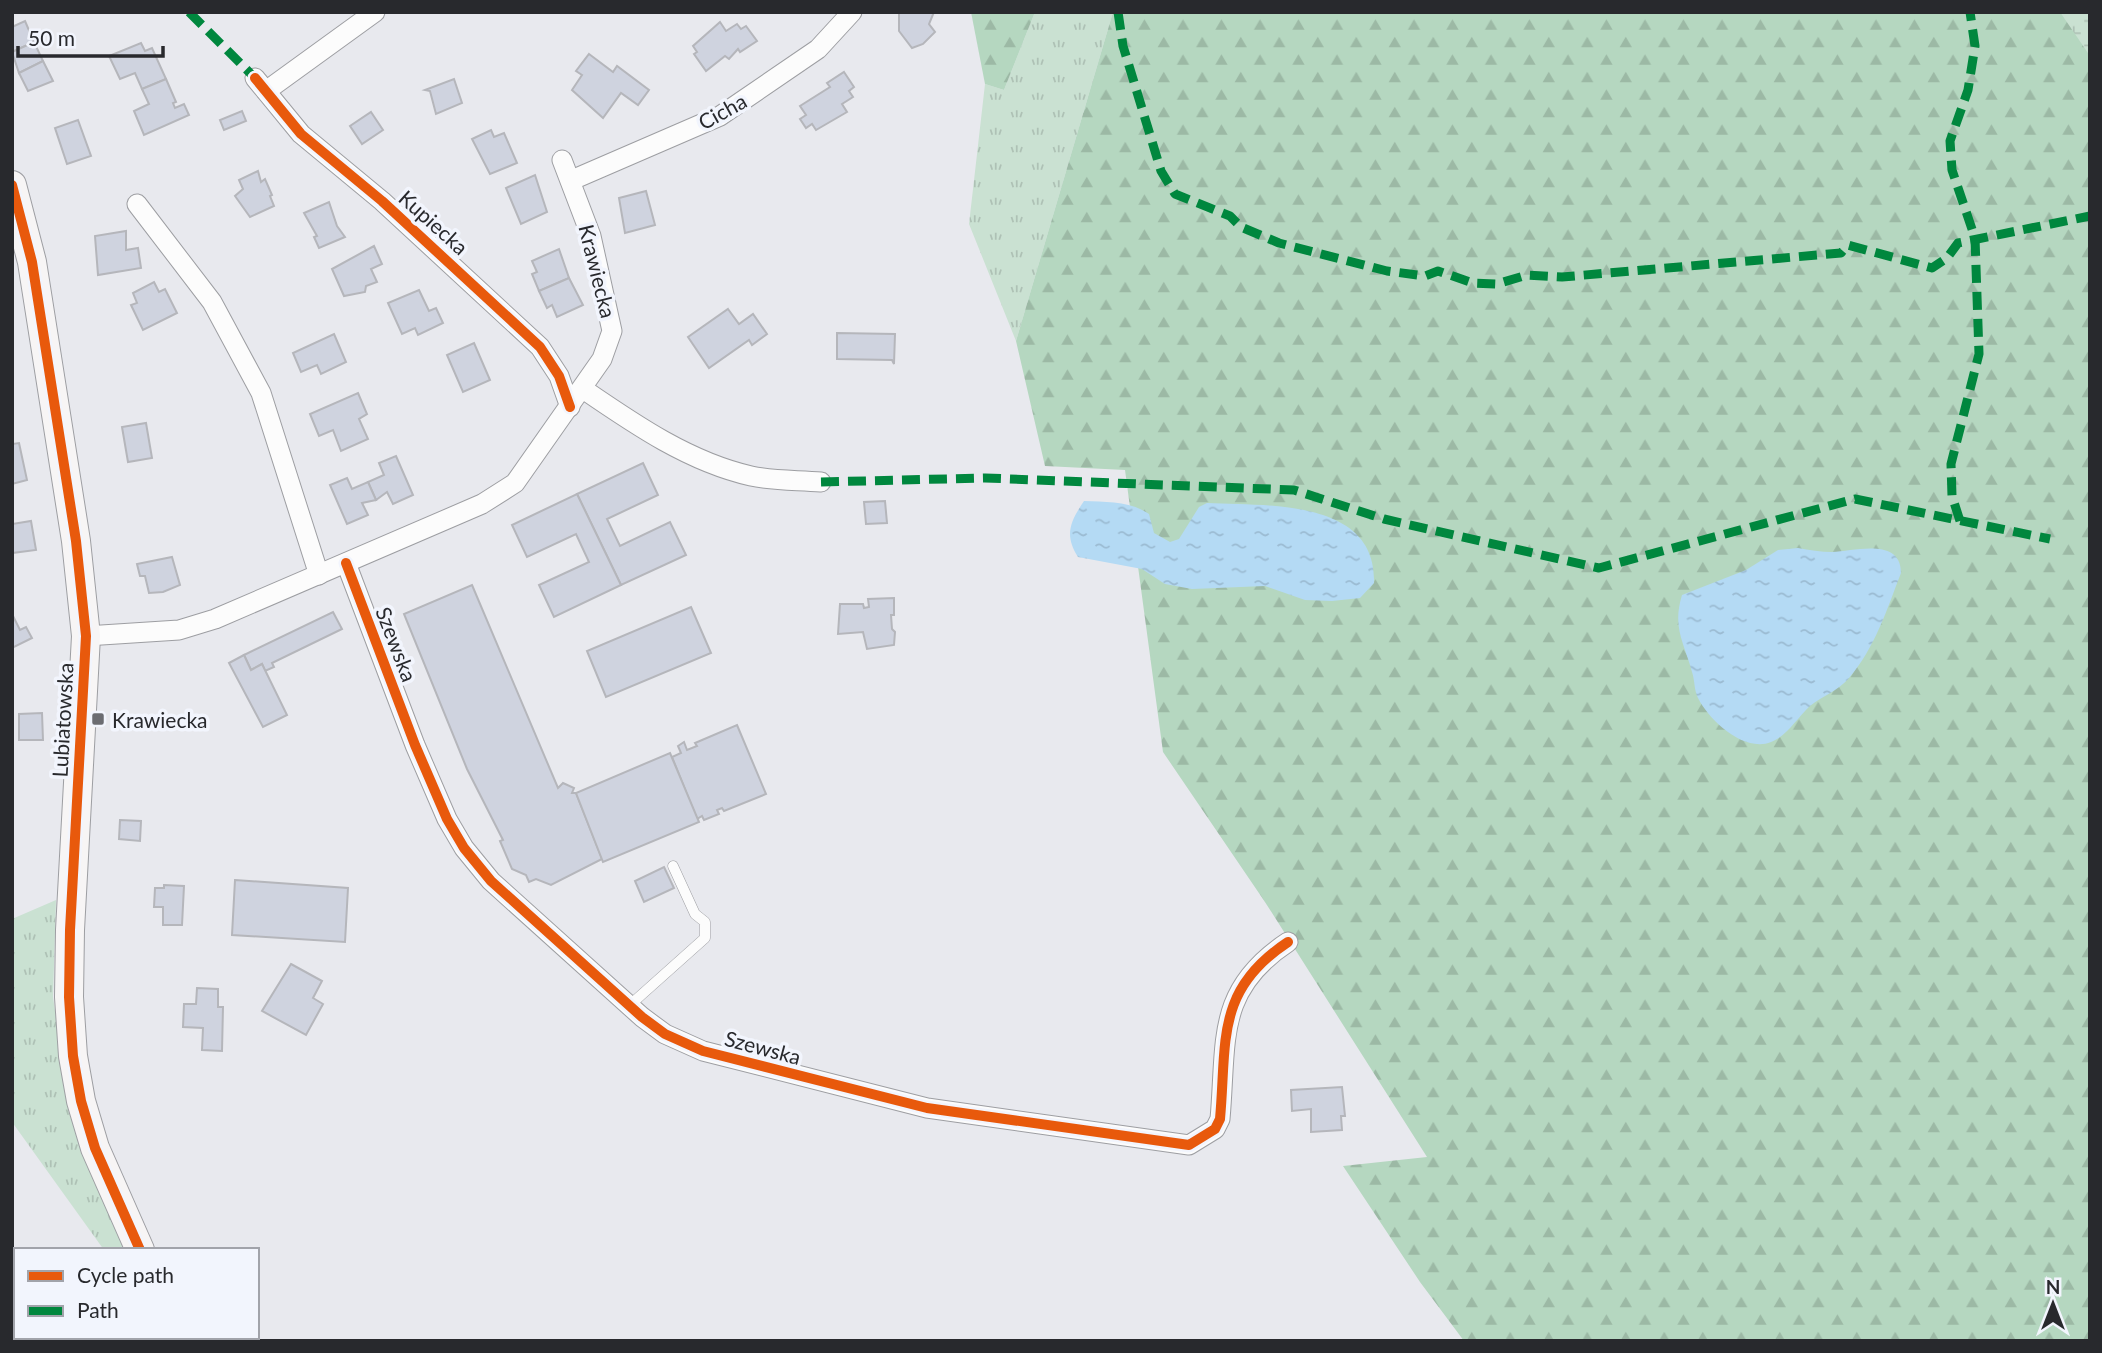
<svg xmlns="http://www.w3.org/2000/svg" width="2102" height="1353" font-family="Lato,sans-serif">
<defs>
<pattern id="grass-tufts" width="24" height="20" patternUnits="userSpaceOnUse" patternTransform="scale(1.75)"><rect width="24" height="20" fill="#cae1d2"/><path d="M3 7l-1-3M5 7V3M7 7l1-3M15 17l-1-3M17 17v-4M19 17l1-3" fill="none" stroke="#aec1b5"/></pattern>
<pattern id="forest-firs" width="22" height="20" patternUnits="userSpaceOnUse" patternTransform="scale(1.75)"><rect width="22" height="20" fill="#b5d7c0"/><path d="M5 1l3.5 6h-7zM16 11l3.5 6h-7z" fill="#9cb9a5"/></pattern>
<pattern id="wetland-marsh" width="20" height="14" patternUnits="userSpaceOnUse" patternTransform="scale(1.75)"><rect width="20" height="14" fill="#cae1d2"/><path d="M1 5h8M5 5V1M11 12h8M15 12V8" fill="none" stroke="#aec1b5"/></pattern>
<pattern id="water-ripples" width="26" height="14" patternUnits="userSpaceOnUse" patternTransform="scale(1.75)"><rect width="26" height="14" fill="#b4daf4"/><path d="M2 4q2-2 4 0t4 0M15 11q2-2 4 0t4 0" fill="none" stroke="#9bbbd2"/></pattern>
</defs>
<rect width="100%" height="100%" fill="#e8e9ee"/>
<g fill="url(#grass-tufts)">
<path d="M1035,12H1113L1016,341L969,224L985,84L1004,90Z"/>
<path d="M56,900L53,997L70,1113L124,1245L118,1250H104L12,1122V919Z"/>
</g>
<g fill="url(#forest-firs)">
<path d="M971,12H1035L1004,90L985,84Z"/>
<path d="M1113,12H2090V1341H1464L1420,1282L1343,1166L1427,1157L1265,902L1163,752L1125,470L1045,466L1016,341Z"/>
</g>
<path fill="url(#wetland-marsh)" d="M2060,12H2090V56Z"/>
<g fill="url(#water-ripples)">
<path d="M1084,501C1107,502 1130,501 1149,514L1154,533L1170,542L1179,539L1199,507L1207,503C1265,506 1377,498 1374,583L1360,598L1332,601L1305,600L1265,586L1192,589L1165,584L1142,569L1078,557C1064,535 1070,522 1084,501Z"/>
<path d="M1798,548C1809,550 1821,552 1832,552C1855,551 1901,537 1901,573C1887,609 1875,648 1849,678C1838,691 1822,696 1810,706C1797,718 1787,736 1771,742C1744,753 1709,720 1698,698C1694,690 1695,681 1692,672C1684,642 1672,628 1682,595L1746,570L1778,550Z"/>
</g>
<g fill="#cfd3df" stroke="#b5b6bb" stroke-width="2">
<path d="M899,12H934L929,24L935,32L923,44L912,48L899,31Z"/>
<path d="M25,21L34,42L12,52V27Z"/>
<path d="M720,22L726,31L737,24L741,29L746,26L757,41L740,52L738,49L729,59L725,56L706,71L694,54L697,52L693,46Z"/>
<path d="M34,42L43,61L19,73L12,52Z"/>
<path d="M141,43L145,51L152,48L166,79L142,89L135,73L120,79L109,56Z"/>
<path d="M589,54L613,72L617,66L649,90L638,105L621,93L603,118L572,90L582,75L576,71Z"/>
<path d="M43,61L53,81L28,91L19,73Z"/>
<path d="M844,72L854,87L849,91L853,97L842,104L847,112L816,130L812,124L806,128L800,119L806,115L800,106L830,87L827,83Z"/>
<path d="M166,79L176,102L173,103L175,108L184,104L189,115L144,135L134,111L149,104L142,89Z"/>
<path d="M454,79L462,103L436,114L430,91L425,90Z"/>
<path d="M242,111L246,121L224,130L220,120Z"/>
<path d="M371,112L383,130L362,144L350,126Z"/>
<path d="M78,120L91,156L67,164L55,128Z"/>
<path d="M491,130L494,137L504,133L517,163L490,174L472,139Z"/>
<path d="M258,171L261,182L265,179L272,195L270,196L274,206L250,217L235,196L243,189L239,180Z"/>
<path d="M535,175L547,212L521,224L506,188Z"/>
<path d="M646,191L655,225L625,233L619,198Z"/>
<path d="M329,202L337,226L345,237L319,248L314,237L317,236L304,213Z"/>
<path d="M126,231V250L138,248L141,268L98,275L95,236Z"/>
<path d="M374,246L382,264L371,269L377,282L366,286L365,292L344,296L332,269Z"/>
<path d="M559,249L569,278L539,291L532,274L537,272L532,261Z"/>
<path d="M569,278L583,305L557,317L552,305L547,308L539,291Z"/>
<path d="M154,282L159,292L165,289L177,313L143,330L131,305L137,303L133,293Z"/>
<path d="M419,290L429,311L436,308L443,323L418,335L415,328L402,334L388,303Z"/>
<path d="M728,309L739,324L753,314L767,334L752,345L749,340L709,368L688,337Z"/>
<path d="M837,333L895,334L894,364L892,360L837,359Z"/>
<path d="M334,334L346,362L321,374L317,365L301,372L293,353Z"/>
<path d="M474,343L490,380L463,392L447,355Z"/>
<path d="M358,393L367,414L359,419L368,439L341,451L333,430L319,436L310,414Z"/>
<path d="M146,423L152,458L128,462L122,427Z"/>
<path d="M19,443L27,480L12,484V444Z"/>
<path d="M396,456L413,495L393,504L387,492L376,500L368,482L384,475L379,463Z"/>
<path d="M643,463L658,495L607,519L620,546L670,522L686,555L621,585L577,494Z"/>
<path d="M347,478L352,489L368,482L376,500L362,503L368,515L347,524L330,485Z"/>
<path d="M577,494L621,585L554,617L539,585L589,562L576,534L527,557L512,525Z"/>
<path d="M885,501L887,523L866,524L864,502Z"/>
<path d="M31,521L36,550L12,553V524Z"/>
<path d="M172,557L180,585L163,592L149,593L145,576H140L137,564Z"/>
<path d="M472,585L558,788L563,783L574,788L572,793H576L602,859L551,885L536,879L529,882L526,875L512,869L500,841L503,840L467,769L404,614Z"/>
<path d="M894,598V615H891L892,629L895,632L894,645L867,649L863,632L838,634L840,604H863L864,608L869,607L868,599Z"/>
<path d="M691,607L711,653L606,697L587,651Z"/>
<path d="M333,612L342,629L272,663L274,667L265,671L262,664L251,670L244,655Z"/>
<path d="M12,614L20,630L26,627L32,638L12,648Z"/>
<path d="M244,655L251,670L262,664L287,715L263,727L229,663Z"/>
<path d="M42,713L43,740H19V714Z"/>
<path d="M737,725L766,794L724,811L722,808L717,810L719,814L704,820L702,816L697,819L672,757L681,753L678,746L684,742L687,750L697,746L695,743Z"/>
<path d="M670,753L699,822L603,862L576,793Z"/>
<path d="M120,820L141,821L140,841L119,839Z"/>
<path d="M664,867L674,888L644,902L635,881Z"/>
<path d="M235,880L348,888L345,942L232,935Z"/>
<path d="M164,885L184,886L182,925H163V907H154L155,888H164Z"/>
<path d="M291,964L322,981L313,998L323,1004L306,1035L262,1011Z"/>
<path d="M197,988L218,989V1007H223L222,1051L202,1050L203,1028L183,1027L184,1004H196Z"/>
<path d="M1342,1087L1345,1116H1341L1342,1130L1311,1132V1109L1292,1111L1291,1090Z"/>
</g>
<g fill="none" stroke-linecap="round" stroke-linejoin="round">
<defs>
<path id="lane" d="M630,1005L705,938V922L695,914L673,866"/>
<g id="street">
<path d="M255,78L301,134L382,201L540,347L559,376L570,407"/>
<path d="M266,91L375,12"/>
<path d="M572,180L720,116L818,49L852,12"/>
<path d="M137,204L212,302L261,393L319,575"/>
<path d="M583,389C634,424 689,462 751,476C773,481 798,480 821,482"/>
<path d="M346,563L415,745L447,819L464,848L491,881L642,1017L665,1034L703,1051L927,1108L1189,1145L1215,1129L1220,1119C1227,1041 1215,990 1288,942"/>
<path d="M86,636L179,630L215,619L482,504L515,483L602,359L612,331L591,236L562,160"/>
</g>
<g id="secondary">
<path d="M12,185L32,262L76,541L86,636L70,930L69,997L73,1056L81,1101L95,1148L140,1250"/>
<path d="M182,1337L183,1341"/>
</g>
</defs>
<use href="#lane" stroke="#9d9ea2" stroke-width="11"/>
<use href="#street" stroke="#9d9ea2" stroke-width="21"/>
<use href="#secondary" stroke="#9d9ea2" stroke-width="30"/>
<use href="#lane" stroke="#fcfcfc" stroke-width="10"/>
<use href="#street" stroke="#fcfcfc" stroke-width="19"/>
<use href="#secondary" stroke="#f7f5f5" stroke-width="28"/>
<g stroke="#00873e" stroke-width="9" stroke-dasharray="18 9" stroke-linecap="butt">
<path d="M189,12L255,78"/>
<path d="M1118,12L1123,46L1161,171L1175,194L1230,216L1241,227L1279,243L1387,271L1425,276L1438,271L1473,283L1497,284L1527,275L1562,277L1841,253L1848,245L1932,268L1947,258L1958,243L2090,216"/>
<path d="M821,482L985,478L1294,490L1384,519L1599,568L1855,499L2050,539"/>
<path d="M1960,521L1952,496L1951,464L1979,354L1975,238L1952,170L1950,141L1968,90L1975,46L1970,12"/>
</g>
<defs>
<g id="cycleway">
<path d="M255,78L301,134L382,201L540,347L559,376L570,407"/>
<path d="M12,185L32,262L76,541L86,636L70,930L69,997L73,1056L81,1101L95,1148L140,1250"/>
<path d="M346,563L415,745L447,819L464,848L491,881L642,1017L665,1034L703,1051L927,1108L1189,1145L1215,1129L1220,1119C1227,1041 1215,990 1288,942"/>
</g>
</defs>
<use href="#cycleway" stroke="#f2f5fd" stroke-width="15"/>
<use href="#cycleway" stroke="#e8590c" stroke-width="10"/>
</g>
<rect fill="#6b6c71" stroke="#f2f5fd" stroke-width="2.5" x="91" y="712" width="14" height="14" rx="3.5"/>
<g text-anchor="middle" dominant-baseline="central" stroke-width="7" stroke-linejoin="round" paint-order="stroke">
<g font-size="21" fill="#28292d" stroke="#f2f5fd">
<text transform="translate(722 111) rotate(-29)">Cicha</text>
<text transform="translate(434 222) rotate(42)">Kupiecka</text>
<text transform="translate(598 271) rotate(76)">Krawiecka</text>
<text transform="translate(397 644) rotate(69)">Szewska</text>
<text transform="translate(62 720) rotate(-87)">Lubiatowska</text>
<text transform="translate(763 1047) rotate(15)">Szewska</text>
</g>
<g font-size="21" fill="#28292d" stroke="#f2f5fd" text-anchor="start">
<text x="112" y="719">Krawiecka</text>
</g>
</g>
<rect width="2102" height="1353" fill="none" stroke="#28292d" stroke-width="28"/>
<rect x="14" y="1248" width="245" height="91" fill="#f2f5fd" stroke="#a1a3aa" stroke-width="2"/>
<rect x="28" y="1271" width="35" height="10" fill="#e8590c" stroke="#a1a3aa" stroke-width="2"/>
<text x="77" y="1283" font-size="21" fill="#28292d">Cycle path</text>
<rect x="28" y="1306" width="35" height="10" fill="#00873e" stroke="#a1a3aa" stroke-width="2"/>
<text x="77" y="1318" font-size="21" fill="#28292d">Path</text>
<g transform="translate(2053 1304)" stroke="#f2f5fd" stroke-width="5" paint-order="stroke">
<path d="M0-5L12 26L0 18L-12 26Z" fill="#28292d"/>
<text y="-10" font-size="19" font-weight="bold" text-anchor="middle" fill="#28292d">N</text>
</g>
<path d="M18 46v10h145v-10" fill="none" stroke="#28292d" stroke-width="3.5"/>
<text x="28" y="46" font-size="21" fill="#28292d" stroke="#f2f5fd" stroke-width="5" paint-order="stroke">50 m</text>
</svg>
